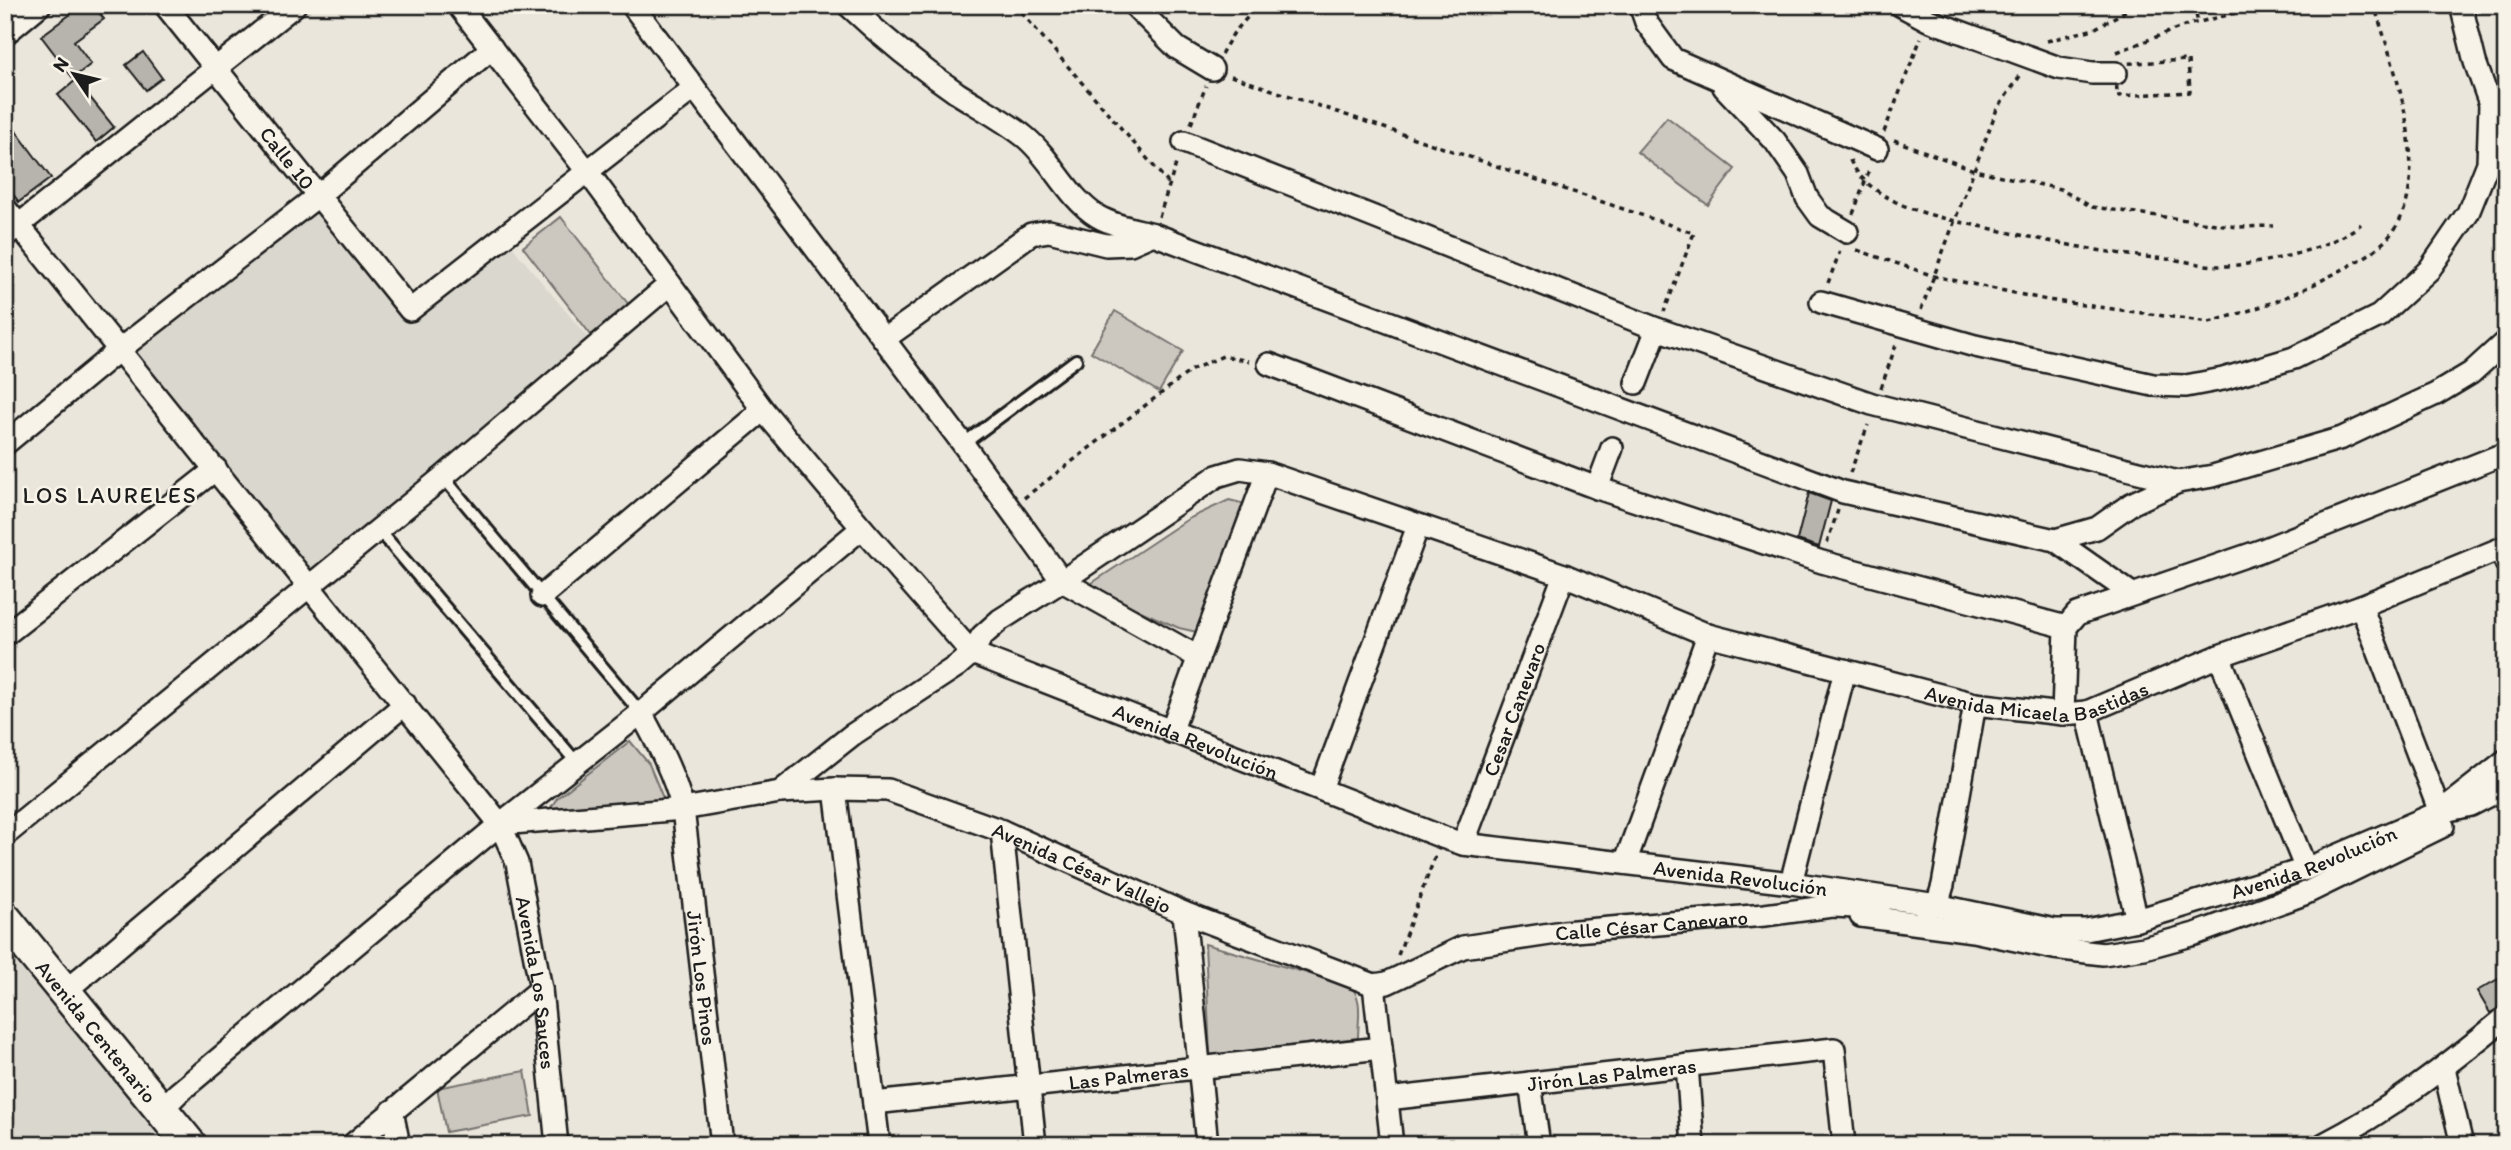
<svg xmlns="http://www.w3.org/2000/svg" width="2511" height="1150" font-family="Itim,sans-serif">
<rect width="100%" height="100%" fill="#eae6dc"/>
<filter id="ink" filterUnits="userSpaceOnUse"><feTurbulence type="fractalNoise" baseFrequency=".0143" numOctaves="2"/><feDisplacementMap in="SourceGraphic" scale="14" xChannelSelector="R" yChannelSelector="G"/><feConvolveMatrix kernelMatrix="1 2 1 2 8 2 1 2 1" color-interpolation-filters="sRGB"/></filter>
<g filter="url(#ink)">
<g fill="#dad7ce">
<path d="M316,206L411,324L510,244L594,345L312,577L133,348Z"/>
<path d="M5,941L165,1142L162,1145H5Z"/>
</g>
<g fill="#ccc8c0" stroke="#74726e" stroke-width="2">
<path d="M1667,117L1735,169L1708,205L1637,152Z"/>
<path d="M561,217L629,305L591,335L523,247Z"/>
<path d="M1115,311L1183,351L1159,392L1091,352Z"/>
<path d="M1229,500L1245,504L1197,632L1179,628L1086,587L1188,519Z"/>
<path d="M630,741L649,764L665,803L557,813L550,809L557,798Z"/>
<path d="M1205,944L1349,985C1364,997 1358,1020 1358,1038L1210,1055Z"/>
<path d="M525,1071L533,1116L446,1132L437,1088Z"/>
</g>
<g fill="#b6b4ac" stroke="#1c1c1c" stroke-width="2">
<path d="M83,5H93L104,19L74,41L91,64L73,78L41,36Z"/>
<path d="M143,52L162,78L146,90L126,65Z"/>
<path d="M76,80L114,127L96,142L58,95Z"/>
<path d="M16,131L51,178L19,202L5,184V139Z"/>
<path d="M1809,493L1831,501L1819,547L1797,540Z"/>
<path d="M2498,979L2506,991V1004L2490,1013L2477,991Z"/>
</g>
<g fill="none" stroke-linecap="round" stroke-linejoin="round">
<defs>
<g id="lane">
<path d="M963,444L1076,360"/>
<path d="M443,477L641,713"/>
<path d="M379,530L577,763"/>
</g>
<g id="street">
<path id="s1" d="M165,5L410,310L694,88"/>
<path id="s2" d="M458,5L587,171L763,410L862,528L972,653L1442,837L1463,844L1791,883L1937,905L2055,930H2086L2137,920L2306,869L2440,812L2506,760"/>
<path d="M632,5L963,444L1062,581L1198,657"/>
<path d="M848,5C882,37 919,67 957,93C979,107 1004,120 1025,137C1052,159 1067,197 1097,216C1114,226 1134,229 1153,234L1843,492L2055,540L2132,594"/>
<path d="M1134,5L1177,48L1212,69"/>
<path d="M1640,5L1646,22L1673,59L1877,149"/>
<path d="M1900,5L1928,20L2059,68L2092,73H2116"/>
<path d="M5,34L40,5"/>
<path d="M1724,87L1775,141L1798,174L1807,198L1820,216L1847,232"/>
<path d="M1184,142L1657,329L1872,404L2178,482L2213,476L2342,438L2436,394L2471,373L2506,341"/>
<path id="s3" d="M5,208L500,824L517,863L541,989L557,1145"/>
<path d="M5,236L295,5"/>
<path d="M1821,302L1975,346L2153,385L2186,386L2223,379L2294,358L2379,316L2429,270L2468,213L2488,163L2490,104L2475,62L2461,5"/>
<path d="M884,339L1031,234L1049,231L1106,245L1130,244L1153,234"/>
<path d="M1269,364L1597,488L1822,562L2066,627"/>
<path d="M1636,383L1657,329"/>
<path d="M5,444L119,350L319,195L492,48"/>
<path d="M1597,488L1612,448"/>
<path d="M2055,540L2097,528L2131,504L2178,482"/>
<path d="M542,596L763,410"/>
<path d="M2361,606L2440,812L2471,805L2506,787"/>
<path d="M5,635L216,469"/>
<path d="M2219,656L2306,869"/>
<path d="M2087,712L2137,920"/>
<path id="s4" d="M641,713C658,744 674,774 683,809L722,1145"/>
<path d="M2063,714L2066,627L2077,614L2260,551L2506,453"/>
<path d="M1171,732L1267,473"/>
<path d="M835,789L879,1145"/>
<path d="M1321,789L1418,526"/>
<path id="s5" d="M780,792L835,789L888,790L1002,831L1184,913L1374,985"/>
<path id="s6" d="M500,824L683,809L780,792L852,735L957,666L972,653L982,636L1000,620L1062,581L1217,476L1240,469L1267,473L1564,575L1708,635L1975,704L2063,714L2087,712L2219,656L2361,606L2500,549L2506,563"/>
<path d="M1002,831L1035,1145"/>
<path d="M5,835L443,477L670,284"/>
<path id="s7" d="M1463,844L1564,575"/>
<path d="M1625,863L1708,635"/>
<path d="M1791,883L1845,670"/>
<path d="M1925,907L1937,905L1943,885L1975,704"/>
<path d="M1184,913L1207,1145"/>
<path d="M1861,916L1973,931L2054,948L2103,954L2144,948L2195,934L2304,894L2443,826"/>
<path id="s8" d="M1374,985L1387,983L1463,947L1563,932L1765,915L1832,906L1879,908"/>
<path d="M1374,985L1392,1145"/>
<path d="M63,993L405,704"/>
<path d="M1687,1065L1693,1145"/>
<path d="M2444,1068L2462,1145"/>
<path d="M1530,1083L1539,1145"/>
<path id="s9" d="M1387,1099L1834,1049L1844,1145"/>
<path id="s10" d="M874,1103L1381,1048"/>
<path d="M161,1110L178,1093L500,824L641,713L862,528"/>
<path d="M392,1111L399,1145"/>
<path d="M352,1145L541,989"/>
<path d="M2322,1145C2389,1111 2448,1065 2506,1017"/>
</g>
<g id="secondary">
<path id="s11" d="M5,919L190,1145"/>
</g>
</defs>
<use href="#lane" stroke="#1c1c1c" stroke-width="16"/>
<use href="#street" stroke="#1c1c1c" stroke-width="26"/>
<use href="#secondary" stroke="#1c1c1c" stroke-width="37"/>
<g stroke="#1c1c1c" stroke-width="3.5" stroke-dasharray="5 5" stroke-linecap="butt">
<path d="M1015,5L1170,185"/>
<path d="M2194,5L2198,23"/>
<path d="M2047,41L2094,29L2136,5"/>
<path d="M2117,52L2187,25L2269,5"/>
<path d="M1221,54L1233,34L1258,5"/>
<path d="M2188,60L2190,92L2117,96L2116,64Z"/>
<path d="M1231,76L1694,233L1664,312"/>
<path d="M1191,124L1206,86"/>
<path d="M1884,132L1921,38"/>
<path d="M1894,140L1974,170L2060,189L2092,207L2238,227L2273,226"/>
<path d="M1850,160C1859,180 1877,192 1896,202C1922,215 1960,222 1988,228C2048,241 2106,254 2167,259C2184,260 2202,266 2220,266C2259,266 2331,249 2361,224"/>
<path d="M1853,214L1870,168"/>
<path d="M1159,217L1177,161"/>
<path d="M1857,250L1934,276L2047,300L2209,322C2249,312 2291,297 2328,277C2353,264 2380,252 2396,227C2432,169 2393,65 2374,5"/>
<path d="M1828,283L1840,251"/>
<path d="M1921,310L1997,109L2020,76"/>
<path d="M1881,388L1897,342"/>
<path d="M1850,473L1868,425"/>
<path d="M1024,498L1193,369L1223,356L1249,361"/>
<path d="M1827,543L1838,510"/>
<path d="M1398,955L1436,854"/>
</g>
<use href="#lane" stroke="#f7f3e8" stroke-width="10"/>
<use href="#street" stroke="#f7f3e8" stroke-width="21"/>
<use href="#secondary" stroke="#f7f3e8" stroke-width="32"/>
</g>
</g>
<g text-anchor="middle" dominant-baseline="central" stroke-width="5" stroke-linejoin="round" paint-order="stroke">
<g font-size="21" fill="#1c1c1c" stroke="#f7f3e8">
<text stroke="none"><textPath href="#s1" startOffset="196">Calle 10</textPath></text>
<text stroke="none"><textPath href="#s6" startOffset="1684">Avenida Micaela Bastidas</textPath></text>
<text stroke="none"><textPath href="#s7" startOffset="144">Cesar Canevaro</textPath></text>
<text stroke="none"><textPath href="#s2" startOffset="1068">Avenida Revolución</textPath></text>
<text stroke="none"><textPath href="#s2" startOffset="2222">Avenida Revolución</textPath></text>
<text stroke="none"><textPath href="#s5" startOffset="317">Avenida César Vallejo</textPath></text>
<text stroke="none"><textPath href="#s2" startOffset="1634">Avenida Revolución</textPath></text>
<text stroke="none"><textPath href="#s8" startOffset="287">Calle César Canevaro</textPath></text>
<text stroke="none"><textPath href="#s4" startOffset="275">Jirón Los Pinos</textPath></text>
<text stroke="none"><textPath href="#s3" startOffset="954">Avenida Los Sauces</textPath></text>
<text stroke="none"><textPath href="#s11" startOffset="145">Avenida Centenario</textPath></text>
<text stroke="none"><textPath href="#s9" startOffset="226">Jirón Las Palmeras</textPath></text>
<text stroke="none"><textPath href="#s10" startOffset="256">Las Palmeras</textPath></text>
</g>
<g font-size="23" letter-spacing="2" fill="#1c1c1c" stroke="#f7f3e8">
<text x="110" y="495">LOS LAURELES</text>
</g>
</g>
<rect width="2511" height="1150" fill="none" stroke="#f7f3e8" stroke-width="28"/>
<rect x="14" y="14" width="2483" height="1122" fill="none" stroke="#1c1c1c" stroke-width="2.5" filter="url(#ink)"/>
<g transform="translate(74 74) rotate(305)" stroke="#f7f3e8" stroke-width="5" paint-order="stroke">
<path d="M0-5L12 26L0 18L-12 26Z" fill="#1c1c1c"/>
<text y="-10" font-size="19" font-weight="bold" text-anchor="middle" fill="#1c1c1c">N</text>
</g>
</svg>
